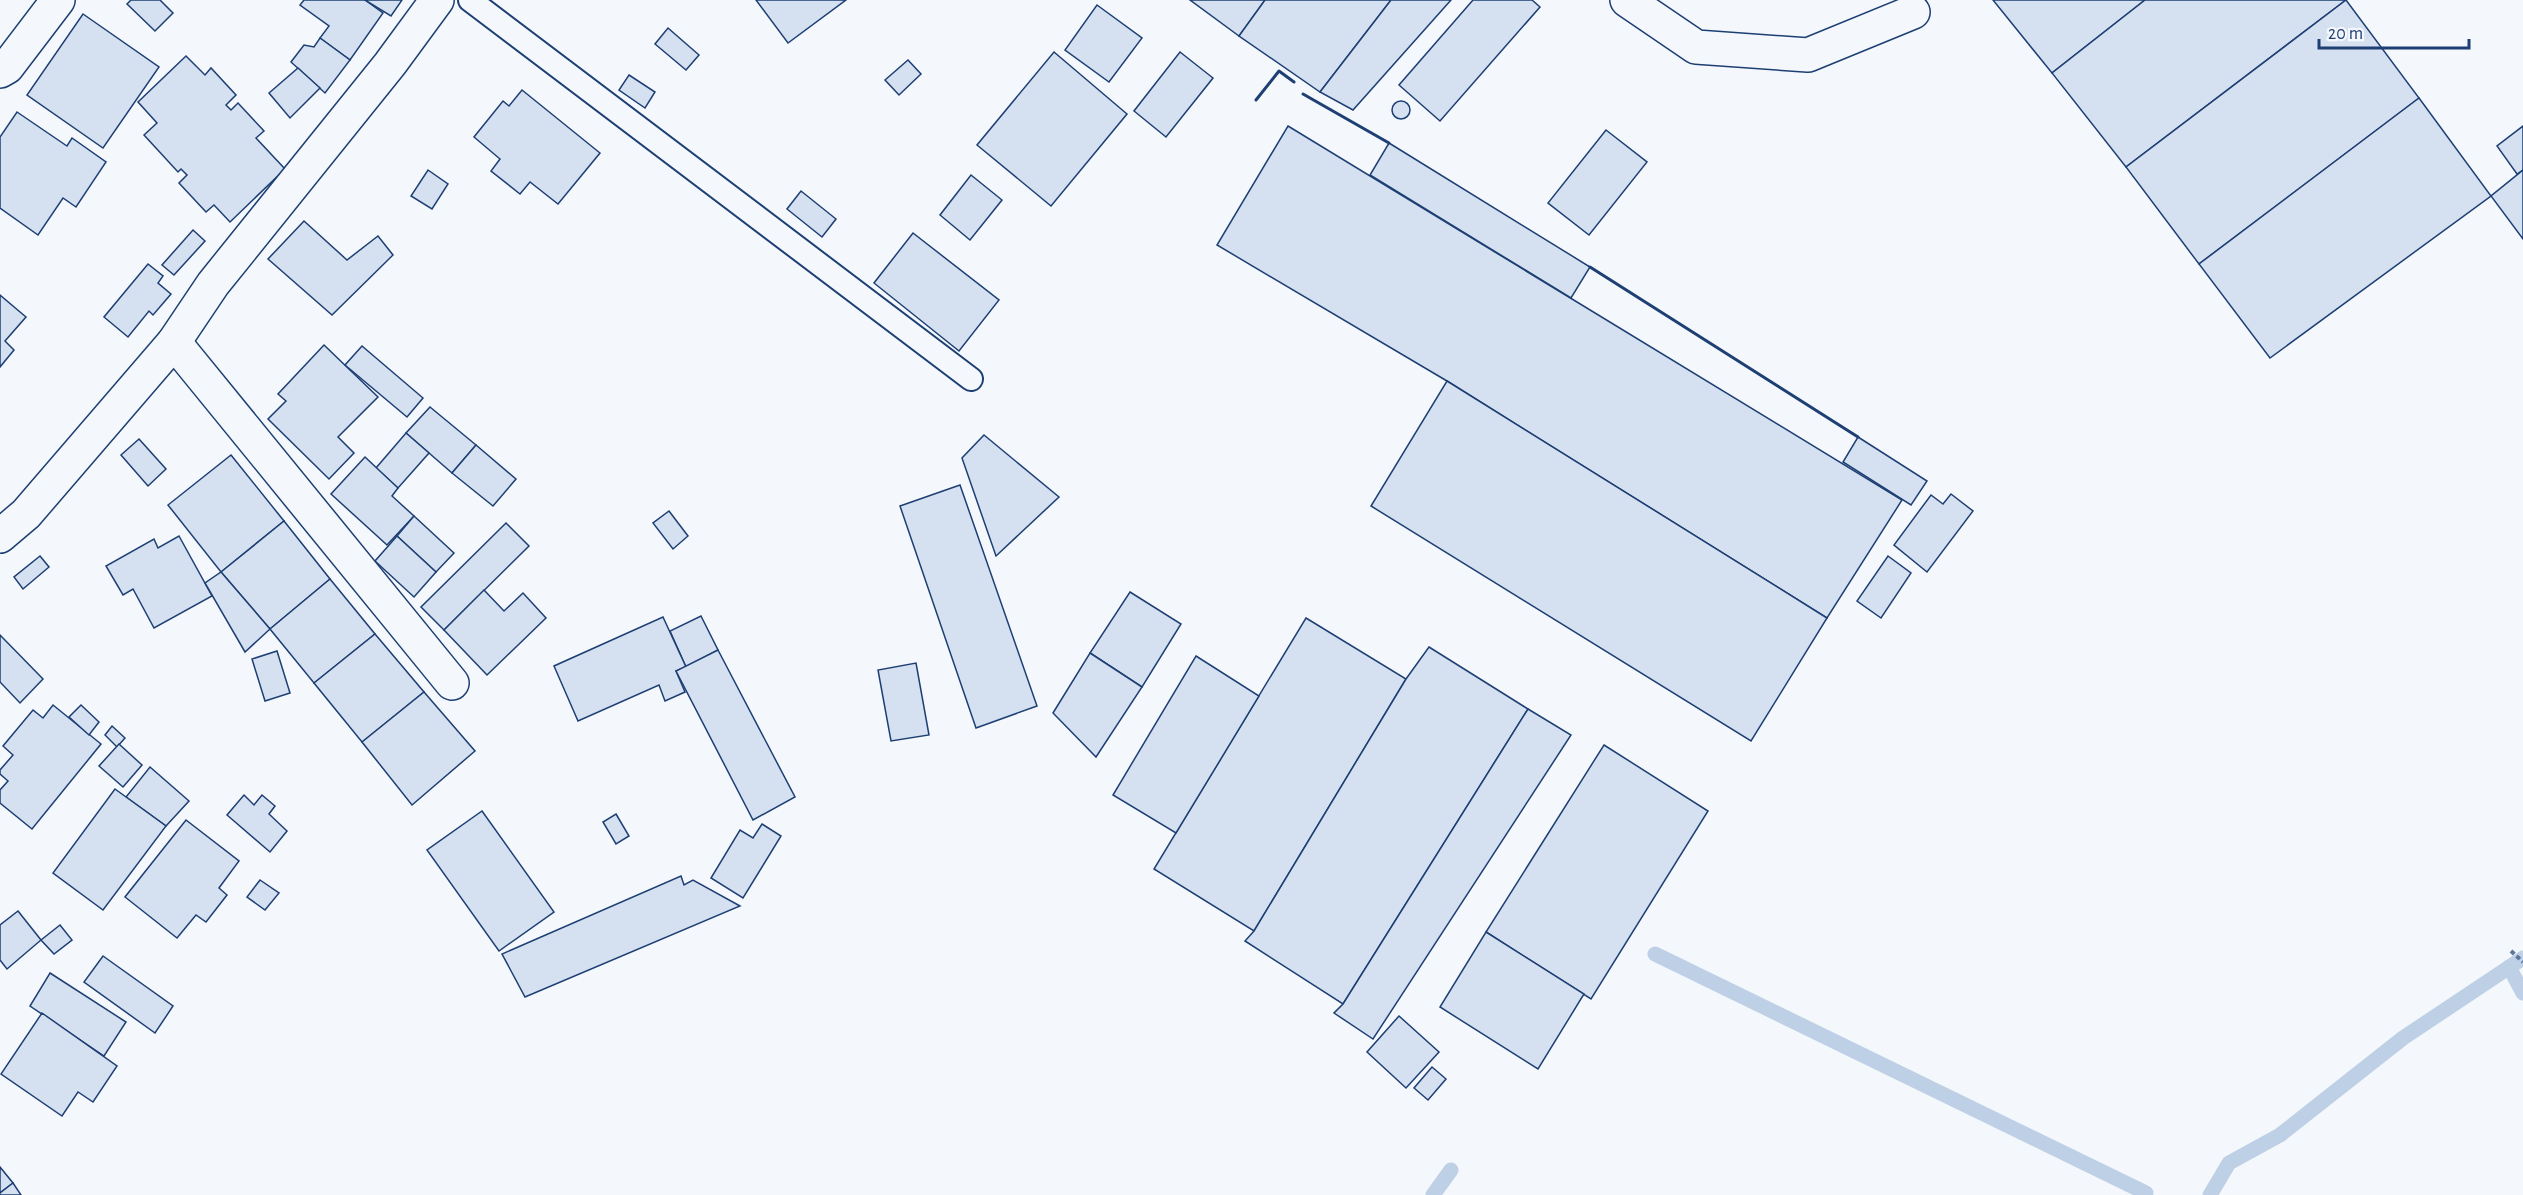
<svg xmlns="http://www.w3.org/2000/svg" width="2523" height="1195" font-family="'Alegreya Sans',sans-serif">
<rect width="100%" height="100%" fill="#f4f7fb"/>
<g fill="none" stroke-linecap="round" stroke-linejoin="round">
<g stroke="#bed0e5" stroke-width="15">
<path d="M1655,954L2146,1193"/>
<path d="M2509,967L2523,993"/>
<path d="M1433,1195L1451,1170"/>
<path d="M2210,1195L2229,1163L2280,1135L2403,1038L2523,958"/>
</g>
</g>
<g fill="#d5e0f0" stroke="#1d3f73" stroke-width="1.5">
<path d="M131,0H160L173,13L155,31L127,4Z"/>
<path d="M304,0H365L383,13L350,60L320,38L329,26L300,5Z"/>
<path d="M365,0H402L391,16Z"/>
<path d="M756,0H846L788,43Z"/>
<path d="M1190,0H1265L1239,36Z"/>
<path d="M1265,0H1391L1320,92L1239,36Z"/>
<path d="M1391,0H1451L1353,110L1320,92Z"/>
<path d="M1473,0H1532L1540,7L1440,121L1399,85Z"/>
<path d="M1993,0H2145L2052,73Z"/>
<path d="M2145,0H2346L2126,167L2052,73Z"/>
<path d="M2346,0L2419,98L2199,264L2126,167Z"/>
<path d="M1097,5L1142,38L1109,82L1065,50Z"/>
<path d="M83,14L159,67L103,148L27,95Z"/>
<path d="M668,28L699,55L686,70L655,44Z"/>
<path d="M320,38L350,60L325,93L291,62L304,45L314,47Z"/>
<path d="M1054,52L1127,114L1051,206L977,145Z"/>
<path d="M1180,52L1213,78L1166,137L1134,111Z"/>
<path d="M186,56L205,75L211,68L236,95L226,105L231,110L238,103L264,131L256,138L285,169L230,222L214,205L206,212L179,183L187,175L181,169L178,172L144,135L157,123L138,102Z"/>
<path d="M908,60L921,74L899,95L885,80Z"/>
<path d="M298,68L320,88L290,118L269,93Z"/>
<path d="M629,75L655,92L645,108L619,90Z"/>
<path d="M522,90L600,153L558,204L530,182L520,194L491,171L500,159L474,137L503,101L509,106Z"/>
<path d="M2419,98L2491,196L2270,358L2199,264Z"/>
<circle cx="1401" cy="110" r="9"/>
<path d="M17,112L67,146L72,138L106,162L76,207L63,198L38,235L0,208V137Z"/>
<path d="M1288,126L1902,500L1827,618L1447,381L1217,245Z"/>
<path d="M2523,126V170L2517,174L2497,146Z"/>
<path d="M1606,130L1647,162L1589,235L1548,203Z"/>
<path d="M1389,143L1590,267L1571,298L1370,175Z"/>
<path d="M428,170L448,184L432,209L411,196Z"/>
<path d="M2523,170V239L2491,196Z"/>
<path d="M971,175L1002,200L970,240L940,215Z"/>
<path d="M801,191L836,219L822,237L787,209Z"/>
<path d="M304,221L347,260L378,236L393,255L332,315L268,259Z"/>
<path d="M193,230L205,241L174,275L162,265Z"/>
<path d="M913,233L999,300L959,351L874,283Z"/>
<path d="M148,264L163,276L158,283L171,294L153,315L149,311L128,337L104,317Z"/>
<path d="M0,295L26,317L5,341L14,350L0,367Z"/>
<path d="M324,345L378,397L338,437L354,453L329,479L268,419L286,401L278,394Z"/>
<path d="M362,346L423,398L407,417L345,365Z"/>
<path d="M1447,381L1827,618L1751,741L1371,506Z"/>
<path d="M430,407L476,445L452,473L406,433Z"/>
<path d="M406,433L429,453L398,488L376,468Z"/>
<path d="M984,435L1059,497L996,556L962,458Z"/>
<path d="M1858,437L1927,481L1911,505L1843,462Z"/>
<path d="M139,439L166,469L148,486L121,455Z"/>
<path d="M476,445L516,479L493,506L452,473Z"/>
<path d="M231,455L284,521L221,572L168,505Z"/>
<path d="M365,457L398,488L392,496L414,516L387,545L331,494Z"/>
<path d="M960,485L1037,706L976,728L900,506Z"/>
<path d="M1951,494L1973,511L1927,572L1894,545L1931,495L1943,504Z"/>
<path d="M669,511L688,536L673,549L653,523Z"/>
<path d="M414,516L454,553L436,572L397,536Z"/>
<path d="M284,521L330,579L270,629L221,572Z"/>
<path d="M506,523L529,546L444,630L421,607Z"/>
<path d="M179,536L212,596L154,628L133,589L123,595L106,566L154,539L158,548Z"/>
<path d="M397,536L436,572L414,597L375,561Z"/>
<path d="M40,556L49,567L23,589L14,577Z"/>
<path d="M1888,556L1911,573L1881,618L1857,601Z"/>
<path d="M221,572L270,629L245,652L205,583Z"/>
<path d="M330,579L375,634L314,683L270,629Z"/>
<path d="M484,590L504,611L523,593L546,618L487,675L444,630Z"/>
<path d="M1130,592L1181,624L1142,687L1090,653Z"/>
<path d="M701,616L718,650L686,667L670,631Z"/>
<path d="M663,617L686,667L676,671L685,692L665,701L659,685L578,721L554,666Z"/>
<path d="M1306,618L1406,679L1254,931L1154,869Z"/>
<path d="M375,634L424,692L362,742L314,683Z"/>
<path d="M0,635L43,679L20,703L0,682Z"/>
<path d="M1429,647L1528,709L1343,1004L1245,941L1254,931L1406,679Z"/>
<path d="M718,650L795,797L753,820L676,671Z"/>
<path d="M277,651L290,693L265,701L252,659Z"/>
<path d="M1090,653L1142,687L1096,757L1053,713Z"/>
<path d="M1196,656L1259,696L1176,833L1113,795Z"/>
<path d="M916,663L929,735L891,741L878,670Z"/>
<path d="M424,692L475,751L412,805L362,742Z"/>
<path d="M53,705L101,744L32,829L0,803V790L8,781L0,774V770L13,755L3,746L33,710L43,718Z"/>
<path d="M81,705L99,722L89,735L69,717Z"/>
<path d="M1528,709L1571,735L1373,1039L1334,1013L1343,1004Z"/>
<path d="M112,726L125,738L117,747L105,735Z"/>
<path d="M119,744L142,765L123,787L99,766Z"/>
<path d="M1604,745L1708,811L1591,999L1486,932Z"/>
<path d="M150,767L189,801L166,826L126,797Z"/>
<path d="M115,789L166,826L103,910L53,873Z"/>
<path d="M244,795L254,805L262,795L275,806L269,814L287,831L270,852L227,815Z"/>
<path d="M482,811L554,912L499,951L427,850Z"/>
<path d="M616,814L629,836L616,844L603,822Z"/>
<path d="M186,820L239,861L219,888L227,895L206,922L196,915L177,938L125,897Z"/>
<path d="M762,824L781,836L743,898L711,878L740,830L753,838Z"/>
<path d="M681,876L684,885L693,880L740,906L525,997L502,954Z"/>
<path d="M260,880L279,893L265,910L247,897Z"/>
<path d="M18,911L41,940L7,969L0,960V925Z"/>
<path d="M60,925L72,940L54,954L41,940Z"/>
<path d="M1486,932L1584,994L1538,1069L1440,1007Z"/>
<path d="M103,956L173,1006L155,1033L84,982Z"/>
<path d="M50,973L126,1022L104,1056L30,1006Z"/>
<path d="M42,1013L117,1066L93,1102L78,1092L62,1116L1,1074Z"/>
<path d="M1399,1016L1439,1052L1406,1088L1367,1052Z"/>
<path d="M1432,1067L1446,1079L1428,1100L1414,1088Z"/>
<path d="M0,1167L13,1183L0,1193Z"/>
<path d="M13,1183L21,1195H0V1193Z"/>
</g>
<g fill="none" stroke-linecap="round" stroke-linejoin="round">
<defs>
<path id="lane" d="M470,0L971,379"/>
<g id="street">
<path d="M1627,0L1696,47L1808,55L1913,12"/>
<path d="M0,71L7,67L58,0"/>
<path d="M174,342L452,683"/>
<path d="M0,536L26,514L174,342L213,284L390,64L437,0"/>
</g>
</defs>
<use href="#lane" stroke="#1d3f73" stroke-width="26"/>
<use href="#street" stroke="#1d3f73" stroke-width="36"/>
<path stroke="#5e769c" stroke-width="4" stroke-dasharray="4.5 3" stroke-linecap="butt" d="M2511,951L2523,962"/>
<use href="#lane" stroke="#f4f7fb" stroke-width="22"/>
<use href="#street" stroke="#f4f7fb" stroke-width="33"/>
<g stroke="#1d3f73" stroke-width="3">
<path d="M1303,94L1389,143"/>
<path d="M1256,100L1279,71L1294,82"/>
<path d="M1590,267L1858,437"/>
</g>
</g>
<path d="M2319 39v9h150v-9" fill="none" stroke="#1d3f73" stroke-width="3"/>
<text x="2328" y="39" font-size="18" fill="#1d3f73" stroke="#f4f7fb" stroke-width="4.5" paint-order="stroke">20 m</text>
</svg>
